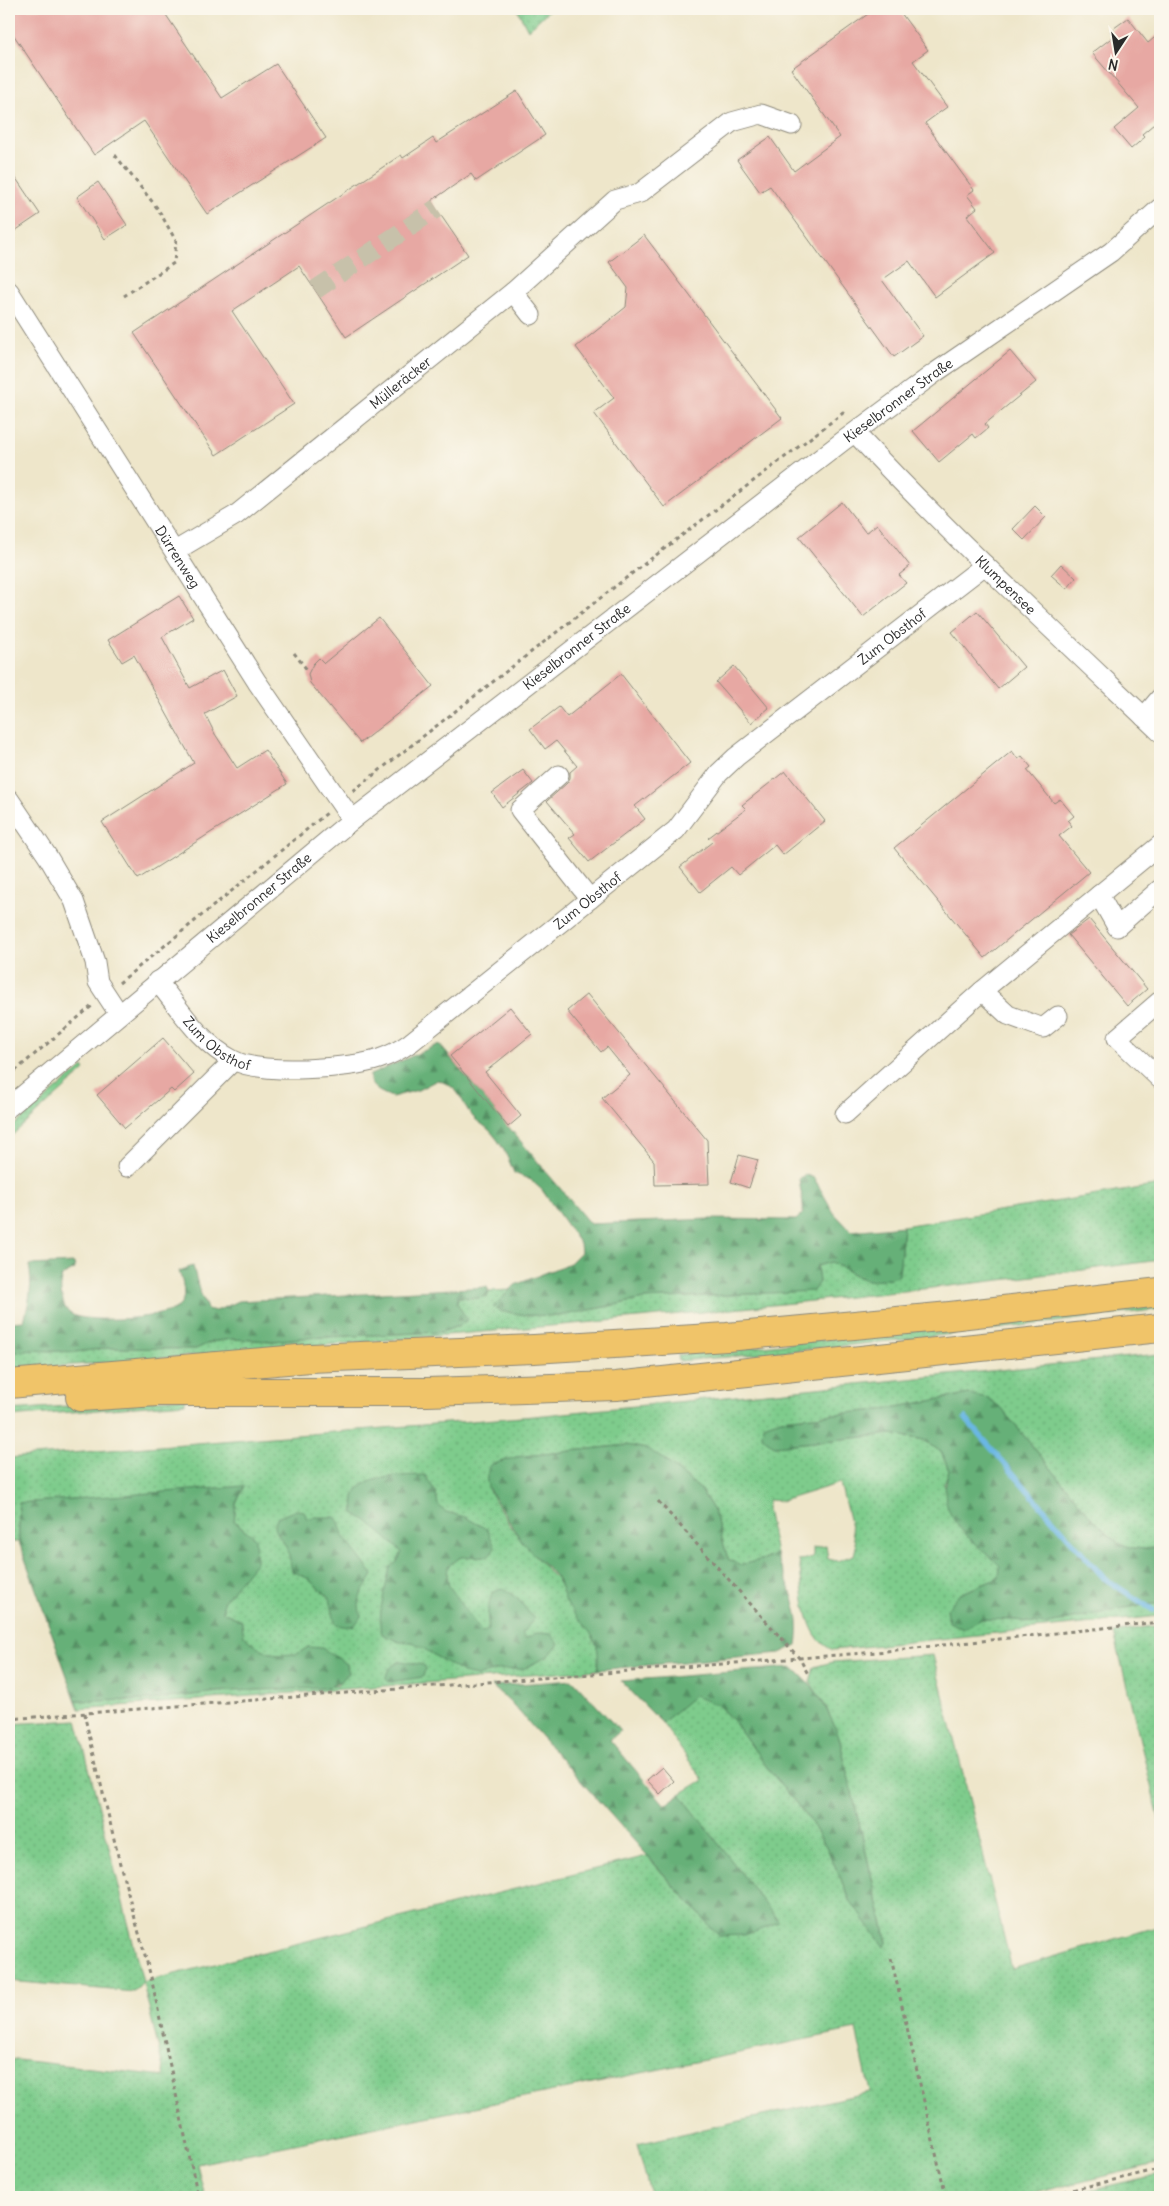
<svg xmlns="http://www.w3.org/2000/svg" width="1169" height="2206" font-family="Delius,sans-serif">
<defs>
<pattern id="grass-dots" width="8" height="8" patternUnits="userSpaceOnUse" patternTransform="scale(1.25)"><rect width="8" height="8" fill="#7ecc8c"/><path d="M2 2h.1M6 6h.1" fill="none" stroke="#6daf79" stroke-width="1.8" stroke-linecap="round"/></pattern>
<pattern id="forest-firs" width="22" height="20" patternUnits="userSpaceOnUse" patternTransform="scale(1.25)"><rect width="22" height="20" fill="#66b078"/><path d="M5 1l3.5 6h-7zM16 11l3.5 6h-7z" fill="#548f63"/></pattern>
</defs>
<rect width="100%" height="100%" fill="#fbf7ec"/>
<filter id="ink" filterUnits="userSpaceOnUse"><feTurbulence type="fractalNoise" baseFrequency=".02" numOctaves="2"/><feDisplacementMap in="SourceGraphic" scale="10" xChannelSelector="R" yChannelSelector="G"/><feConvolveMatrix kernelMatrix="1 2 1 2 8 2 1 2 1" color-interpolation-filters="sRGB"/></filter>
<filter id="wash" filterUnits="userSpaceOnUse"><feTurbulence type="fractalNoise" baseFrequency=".0096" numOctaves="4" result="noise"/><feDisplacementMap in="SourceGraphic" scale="20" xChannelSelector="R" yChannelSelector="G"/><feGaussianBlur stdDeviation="1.12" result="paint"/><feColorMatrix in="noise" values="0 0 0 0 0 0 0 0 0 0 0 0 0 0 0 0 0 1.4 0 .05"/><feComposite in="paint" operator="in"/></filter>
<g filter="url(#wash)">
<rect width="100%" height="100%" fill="#eee6ca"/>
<g fill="url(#grass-dots)" stroke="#547c5c">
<path d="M517,9H550L528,30Z"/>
<path d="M83,1067L85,1070L9,1138V1130Z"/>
<path d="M1160,1185V1260C778,1311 393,1340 9,1370V1353L32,1350L75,1352L110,1348L195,1349L211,1342L232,1339L274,1341L301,1338L442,1332L461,1325L466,1320L457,1303L458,1297L478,1298L487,1296L489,1291L511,1290L500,1311L526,1315L560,1316L644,1299L753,1294L819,1282L817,1266L831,1262C860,1276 864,1288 899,1275L903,1226Z"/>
<path d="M1160,1304V1309C1000,1329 840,1348 679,1361L678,1355Z"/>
<path d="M1160,1354V1546C1127,1555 1115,1541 1092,1518L1000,1407L969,1394L880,1410L781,1419L762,1436L774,1446L892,1434L924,1440L941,1452L949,1470L944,1484L979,1545L1000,1566L999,1578L959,1594L982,1619L1016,1620L1044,1625L1124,1608L1160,1603V1616L833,1650C803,1638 803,1589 799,1560L813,1558V1548L826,1546L828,1559L837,1561L854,1555L856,1547L840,1483L782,1501L768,1500L767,1509L776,1554L765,1559L739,1566L728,1559L714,1511L706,1498L700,1489L661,1457L627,1445L516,1457L488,1489L510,1526L531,1552L556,1579L563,1590L567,1604L590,1630L600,1653L597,1670L79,1709L76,1701L149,1700L226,1691L337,1686L348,1673L347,1664L308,1647C305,1649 302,1652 298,1654C282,1660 253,1650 244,1635C242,1631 242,1625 241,1620L223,1612V1602L236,1585L255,1538L234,1521L236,1503L243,1487L19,1503V1542H9V1458L534,1416Z"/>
<path d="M185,1398V1403L9,1417V1410Z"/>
<path d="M1151,1626L1159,1627L1160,1632V1823L1114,1633Z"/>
<path d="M933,1655L1012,1969L1160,1926V2163L1018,2197H651L637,2144L870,2092L856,2029L197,2164L205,2197H9V2059L165,2076L143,1983L134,1992L9,1981V1724L77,1720L143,1982L647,1856L719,1936L778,1922L680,1794L703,1780L662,1723L694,1695L718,1705L736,1724L766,1766L809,1819L827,1848L850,1900L884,1946L887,1942L839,1737L826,1707L810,1682L814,1667L832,1662Z"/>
<path d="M1160,2174V2197H1060Z"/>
</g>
<g fill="url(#forest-firs)" stroke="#486e52">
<path d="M439,1044L590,1224L709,1219L796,1220L803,1213C804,1201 800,1191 799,1178L806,1175L814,1178L834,1213L851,1231L903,1226L899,1275C863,1288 861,1276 831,1262L817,1266L819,1282L813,1291L644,1299L560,1316L526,1315L500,1311L493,1307L515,1285L570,1263L581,1252L580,1244L542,1190L531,1180L514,1173C508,1157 501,1142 489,1130C484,1125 478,1122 474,1118C459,1101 463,1088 437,1080L418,1090L392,1097C382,1093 368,1088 370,1075Z"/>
<path d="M74,1263L75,1269L62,1276C59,1286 61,1308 71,1314C85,1324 173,1319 181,1304C187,1295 182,1280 179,1271L193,1266L199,1289L207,1309L216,1311L239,1301L487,1287L489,1291L487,1296L478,1298L458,1297L457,1303L467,1320L461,1325L442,1332L301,1338L274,1341L232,1339L211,1342L196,1349L110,1348L75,1352L32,1350L9,1353V1322L24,1321C29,1302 33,1285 29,1265Z"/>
<path d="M969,1394L988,1398L1000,1407L1092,1518C1115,1541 1127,1555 1160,1546V1603L1124,1608L1044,1625L1016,1620L982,1619L963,1629L949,1622L947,1609L959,1594L999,1578L1000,1566C971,1536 933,1519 949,1470L941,1452L924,1440L892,1434L774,1446L762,1436L763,1425L781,1419L880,1410Z"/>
<path d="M627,1445L647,1449L661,1457L700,1489L714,1511L728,1559L739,1565L765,1559L776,1554C788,1586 803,1611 797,1645L780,1653L597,1670C603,1636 586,1631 569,1607C563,1599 563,1588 557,1579C550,1568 539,1561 530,1551C519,1538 511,1525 502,1510C493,1493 481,1487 490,1465L516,1457Z"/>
<path d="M425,1475L436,1493L438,1505L446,1512L465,1517L488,1530L495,1548L489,1556L461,1557L448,1566L447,1576L449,1586L482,1633L488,1630V1608L492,1593L503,1588L518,1599L534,1619L522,1633L525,1639L537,1633L551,1634L559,1644L548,1656L523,1669L496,1670L477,1676L463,1673L413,1642H399L382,1634L380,1626L381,1608L390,1567L397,1562L402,1552L367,1521L354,1513C354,1508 353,1502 354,1497C359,1474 407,1476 425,1475Z"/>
<path d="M244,1486L236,1503L234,1521L255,1538L256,1562L223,1602V1612L241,1620L244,1635L251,1643L268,1652L276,1655L297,1654L308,1647L322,1648L347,1664L348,1673C340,1684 335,1686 323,1688L226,1691L149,1700L76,1701L19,1542V1503Z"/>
<path d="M296,1510L304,1511L307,1519L313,1517H335L339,1522L343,1536L373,1575C364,1591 355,1596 361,1616L355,1625C347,1627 341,1627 335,1623L330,1598L307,1578L292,1571C290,1564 290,1557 288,1551C284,1539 270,1531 277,1518Z"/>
<path d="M401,1661L423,1665L425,1669L423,1677L389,1682L386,1679C386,1670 392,1665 401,1661Z"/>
<path d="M792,1667C818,1689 826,1706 839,1737L887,1943L884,1947L850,1900L827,1848L809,1819L766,1766L736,1724L718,1705L694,1696L662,1723L621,1681Z"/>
<path d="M573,1680L620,1731L610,1740L665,1805L680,1794L779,1922L745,1935L719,1936L513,1705L492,1686Z"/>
</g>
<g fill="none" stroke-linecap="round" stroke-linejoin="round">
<g stroke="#6bb7e4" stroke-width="5.5">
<path d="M965,1418L1104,1578L1153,1610"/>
<path d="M1157,1646L1160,1661"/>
</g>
</g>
<g id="blocks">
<g fill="#e7a8a3">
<path d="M9,9H162L222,98L276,64L326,138L207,214L144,121L94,155L9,28Z"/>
<path d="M875,9H898L928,50L913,61L947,107L925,123L974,190L967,195L977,208L967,216L995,253L935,297L909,261L882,280L923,336L894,357L770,186L760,192L737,160L770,137L794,171L840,137L791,69Z"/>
<path d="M1128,18L1148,43L1160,33V119L1142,134L1145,137L1131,149L1114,129L1139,108L1092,53L1114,36L1110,31Z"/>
<path d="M517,91L545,135L476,181L471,174L431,201L468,255L346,337L299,266L232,311L294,404L216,455L134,333L401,155L403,158L433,138L436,143Z"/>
<path d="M9,168L40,214L9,235Z"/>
<path d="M98,182L127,225L105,239L77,197Z"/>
<path d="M644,235L782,418L664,507L594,413L614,398L576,347L626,307L628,288L609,262Z"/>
<path d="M1010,351L1036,382L985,424L988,428L976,438L973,434L939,462L913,431Z"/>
<path d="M842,502L866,533L877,524L910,566L899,575L906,583L863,617L799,537Z"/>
<path d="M1035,506L1046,517L1024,540L1013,529Z"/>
<path d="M1061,564L1076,578L1067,589L1051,575Z"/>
<path d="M179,596L193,618L162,637L190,688L223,670L237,696L205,714L215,734L237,768L265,750L287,784L138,879L102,822L194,763L134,655L122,662L108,640Z"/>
<path d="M977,611L1024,667L998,689L952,632Z"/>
<path d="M379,618L433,686L360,743L310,683L308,674L313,664L319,658L324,663Z"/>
<path d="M734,666L769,708L751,723L716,682Z"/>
<path d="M621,674L690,763L635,806L645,819L589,862L569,838L575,834L547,801L567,783L570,778V772L577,766L556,741L545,749L530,729L559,707L567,717Z"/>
<path d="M1012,751L1018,759L1022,756L1031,767L1027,770L1054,803L1060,799L1074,816L1068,821L1072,826L1059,836L1089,872L985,958L894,848Z"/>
<path d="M523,770L533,783L502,807L492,793Z"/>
<path d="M785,771L825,821L783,855L775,845L738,875L731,867L700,892L680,867L712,842L708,838L746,809L742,805Z"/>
<path d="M1089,919L1147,989L1127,1006L1068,935Z"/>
<path d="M587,994L707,1140L709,1184L655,1185L654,1161L602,1098L630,1075L607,1047L601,1052L567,1011Z"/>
<path d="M510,1007L532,1034L485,1072L521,1116L508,1127L450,1056Z"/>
<path d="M163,1038L194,1074L174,1092L171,1089L125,1128L97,1095Z"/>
<path d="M739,1155L758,1160L749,1188L731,1182Z"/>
<path d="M662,1767L674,1781L660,1794L647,1780Z"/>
</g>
</g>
</g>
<g filter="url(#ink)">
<use href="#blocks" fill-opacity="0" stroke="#8c887a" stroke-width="1"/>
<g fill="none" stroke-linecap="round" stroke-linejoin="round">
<path stroke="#c7c1aa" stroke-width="19" stroke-dasharray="19 9" stroke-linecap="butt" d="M315,290L437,208"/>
<defs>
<g id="minor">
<path id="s1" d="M9,291L257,682L352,820"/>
<path d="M513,292L531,315"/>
<path id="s2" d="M855,433C952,537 1057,634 1160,732"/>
<path id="s3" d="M175,551L236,515L513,292L615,200L640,193L732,122L761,114L792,125"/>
<path d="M1144,717L1160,698"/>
<path d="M559,775L520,810L590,899"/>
<path d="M9,799L48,857L74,901L95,962L98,982L119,1014"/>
<path d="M1099,895L1117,927L1160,889"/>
<path id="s4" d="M157,981C180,1009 200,1043 233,1060C261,1075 349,1069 379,1059C391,1055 400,1050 410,1043L676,830L719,773L736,757L985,565"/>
<path d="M982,991L1008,1015L1043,1028L1058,1016"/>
<path d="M1160,1001L1117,1038L1160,1079"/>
<path id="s5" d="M9,1107L352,820L843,441L936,372L1111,252L1160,208"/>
<path d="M845,1114L982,991L1160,845"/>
<path d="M127,1167L233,1061"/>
</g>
<g id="highway">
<path d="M9,1384L310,1358L534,1349L727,1337L950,1316L1160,1292"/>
<path d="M80,1397L157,1392H427L616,1386L1160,1328"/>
</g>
</defs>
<use href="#minor" stroke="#8c887a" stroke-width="21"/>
<use href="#highway" stroke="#8c887a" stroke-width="30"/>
<g stroke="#8c887a" stroke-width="3" stroke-dasharray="4 4" stroke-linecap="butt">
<path d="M115,155L158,209L176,241L174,263L124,296"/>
<path d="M294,653L308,671"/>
<path d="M353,791L635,571L843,413L845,417"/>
<path d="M119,983L327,813"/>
<path d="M9,1076L93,1005"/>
<path d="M658,1501L800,1659L809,1676"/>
<path d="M85,1713L86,1722L120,1864L151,1977L198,2197"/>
<path d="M9,1719L877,1652L1160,1622"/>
<path d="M891,1958L946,2197"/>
<path d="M1042,2197L1160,2169"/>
</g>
<use href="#minor" stroke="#fff" stroke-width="19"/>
<use href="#highway" stroke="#f0c469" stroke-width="28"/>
</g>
</g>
<g text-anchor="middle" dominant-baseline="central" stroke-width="4" stroke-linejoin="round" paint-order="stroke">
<g font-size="14" fill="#2b2b2b" stroke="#fbf7ec">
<text stroke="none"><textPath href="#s3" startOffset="282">Mülleräcker</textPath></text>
<text stroke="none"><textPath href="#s5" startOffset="1136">Kieselbronner Straße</textPath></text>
<text stroke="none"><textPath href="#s1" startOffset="315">Dürrenweg</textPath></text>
<text stroke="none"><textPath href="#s2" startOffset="214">Klumpensee</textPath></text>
<text stroke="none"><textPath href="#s4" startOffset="926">Zum Obsthof</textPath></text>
<text stroke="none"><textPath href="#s5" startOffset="731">Kieselbronner Straße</textPath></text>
<text stroke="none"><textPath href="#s5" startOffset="326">Kieselbronner Straße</textPath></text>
<text stroke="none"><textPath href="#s4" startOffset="521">Zum Obsthof</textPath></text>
<text stroke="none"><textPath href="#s4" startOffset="88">Zum Obsthof</textPath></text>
</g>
</g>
<rect width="1169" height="2206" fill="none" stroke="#fbf7ec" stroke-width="30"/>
<g transform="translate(1116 52) rotate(192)" stroke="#fbf7ec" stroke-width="4" paint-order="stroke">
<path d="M0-4L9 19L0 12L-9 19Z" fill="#2b2b2b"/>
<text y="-8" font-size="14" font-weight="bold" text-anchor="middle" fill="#2b2b2b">N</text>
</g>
</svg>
